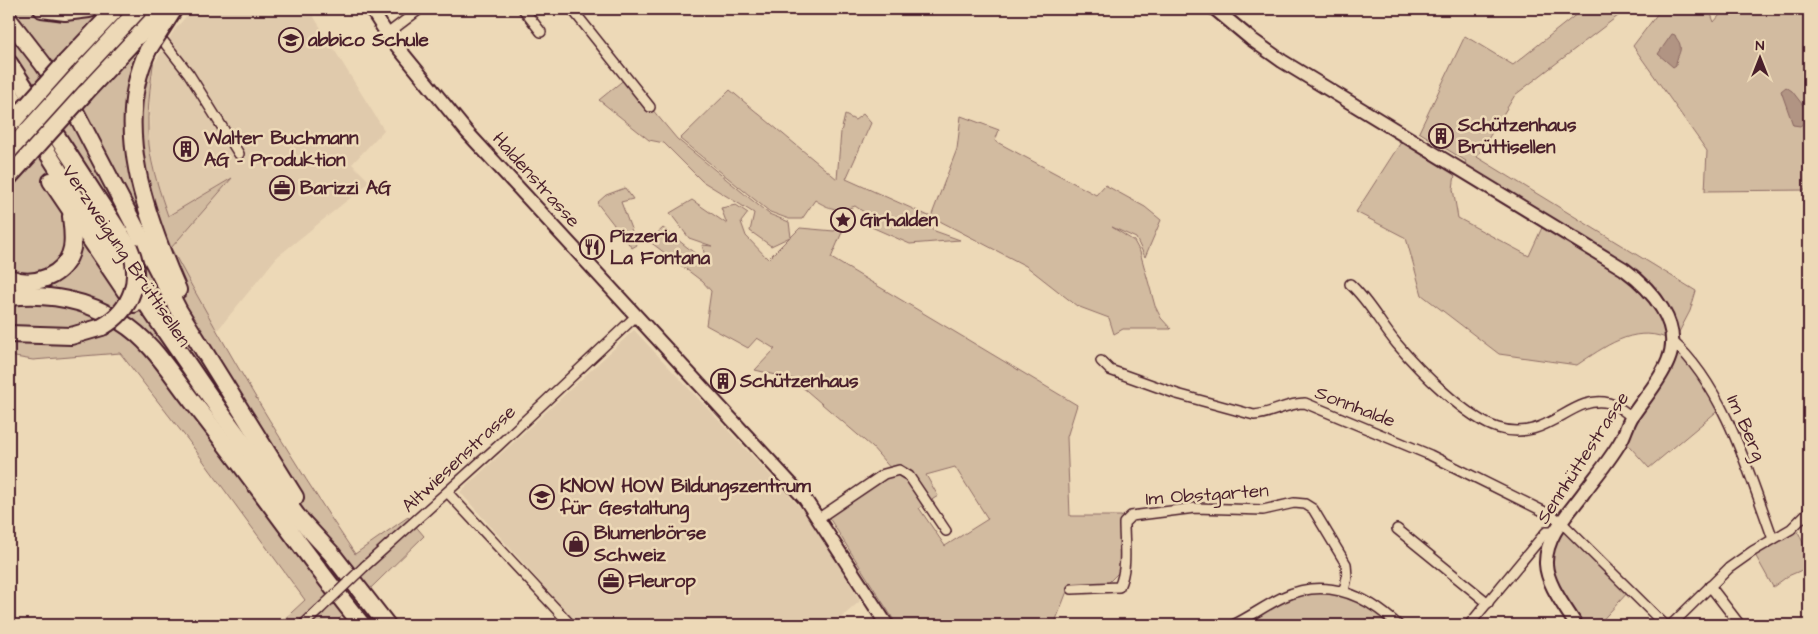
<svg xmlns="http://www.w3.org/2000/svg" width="1818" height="634" font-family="'Architects Daughter',sans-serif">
<rect width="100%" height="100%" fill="#edd9b7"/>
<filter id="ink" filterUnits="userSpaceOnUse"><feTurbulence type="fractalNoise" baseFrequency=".02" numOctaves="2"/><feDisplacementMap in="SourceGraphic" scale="10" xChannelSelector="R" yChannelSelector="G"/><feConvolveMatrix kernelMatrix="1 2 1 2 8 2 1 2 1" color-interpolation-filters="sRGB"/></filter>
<g filter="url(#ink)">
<g fill="#e0caac">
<path d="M193,9H309L384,130L352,164L370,182L277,257L216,332L171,248L230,179L168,216L159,191L149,145L150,97L154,64L175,29Z"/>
<path d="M634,330L815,523L860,601L833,625H578L460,492Z"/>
</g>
<g fill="#d2bba0" stroke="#8e6d66" fill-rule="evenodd">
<path d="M9,9H137L157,35C153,70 145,109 149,145C152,169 160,193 168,216L232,178L171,248C228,353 288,455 355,554L408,517L424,536L333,625H278L305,600L188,440L120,353L33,360L9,356Z"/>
<path d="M1583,9H1627L1515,95L1477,157L1696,291L1690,311L1678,334L1656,291L1463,167L1466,161L1419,132L1465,36L1513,65Z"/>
<path d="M1661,9H1709L1714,22L1725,9H1809V190L1705,191L1707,151L1633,46Z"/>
<path d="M626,78L677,139L769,214L789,222L791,237L800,228L834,231L845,225L831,258L1077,405L1067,437L1070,516H1121L1126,518L1125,566L1106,585L1069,586L1054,625H897L826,513L892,470L872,447L793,379L755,370L775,349L757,338L748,348L706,325L711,291L703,282L649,241L663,228L707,263L702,245L712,246L689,238L670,213L692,200L727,224L721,208L736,205L748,213L741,222L746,236L768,259L790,237L771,246L750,231L754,213L702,181L664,143L649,140L599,100ZM955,467L988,519L945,546L919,508L938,496L926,475Z"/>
<path d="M730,90L837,179L841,132L845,115L855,120L863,114L871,123L846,179L931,217L957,149L961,116L999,130L995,141L1096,195L1105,185L1145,207L1161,220L1145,257L1136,238L1112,227L1134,241L1140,252L1155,306L1161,318L1171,329H1123L1114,334L1109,318L1077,306L1026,266L932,217V230L960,240L910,244L867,225L871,217L855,206C839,212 829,209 815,200L802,219H789L770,212L680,139Z"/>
<path d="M1405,136L1456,167L1453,189L1458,218L1529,256L1545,221L1640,281L1721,408L1649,468L1622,438L1668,363L1666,338C1633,325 1604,347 1577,365L1499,354L1422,295L1406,238L1356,212Z"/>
<path d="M625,188L633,199L621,202L637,245L632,248L597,203L606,195Z"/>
<path d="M1561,522L1629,591L1598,625H1576L1550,581L1547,551Z"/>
<path d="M1795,525L1809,556V567L1788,576L1773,587L1753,551Z"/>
<path d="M1303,591H1344L1398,625H1233Z"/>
</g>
<g fill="#b19483" stroke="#886560">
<path d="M1672,34L1675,35C1676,39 1680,42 1680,45C1682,52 1676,57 1676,65L1673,67L1658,54Z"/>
<path d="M1786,87L1792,91L1809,113V120L1800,126L1793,125L1781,91Z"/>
</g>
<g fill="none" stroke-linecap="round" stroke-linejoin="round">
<defs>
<g id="street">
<path d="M138,9L189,74L239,154"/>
<path d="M523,9L541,32"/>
<path d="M572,9L650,107"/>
<path d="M387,34L420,9"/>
<path d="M1350,284C1369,301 1380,324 1397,344C1418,369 1467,419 1498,428C1548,444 1571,393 1609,403C1617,405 1625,412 1632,417"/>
<path d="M1672,341C1724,386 1750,476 1773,539"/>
<path d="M1101,361L1110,370L1177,394L1254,415C1272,414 1286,403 1305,403L1430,455L1553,516L1561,522L1665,625"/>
<path d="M448,493L571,625"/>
<path d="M819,518L884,474L899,470L909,476L946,531"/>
<path d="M1397,529L1488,603"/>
<path d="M365,566L498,446L636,316"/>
<path d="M1710,586L1740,625"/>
<path d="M1072,589L1119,587C1128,568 1124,544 1124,523L1131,516L1195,508L1263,510L1294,503L1305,504L1313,509L1346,564L1347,577L1344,591"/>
<path d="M303,625L319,610"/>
<path d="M1233,625C1250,617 1266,605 1283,597C1326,577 1366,595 1398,625"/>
<path d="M1469,625L1546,532H1555"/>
<path d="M1671,625L1729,568L1753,551L1791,529L1809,511"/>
</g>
<g id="secondary">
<path d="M371,9L387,34L467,132L805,499L887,625"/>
<path d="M1215,9L1251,39L1282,61L1624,269C1651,289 1684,324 1668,361C1660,381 1645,397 1633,415C1628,422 1626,431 1622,439C1611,459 1595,477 1582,495C1567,515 1545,537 1546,564C1547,585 1566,608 1576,625"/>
</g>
<g id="highway">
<path d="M42,9L65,12L89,9"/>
<path d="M9,20L43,64L76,113L179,311L295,497"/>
<path d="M148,50C112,126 146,217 178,290"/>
<path d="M66,62L116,9"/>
<path d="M9,63L129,247"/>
<path d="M76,77L127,22"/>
<path d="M9,92L104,242L222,414L297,516L331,553L387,625"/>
<path d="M85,93L138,36"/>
<path d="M51,181L134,304"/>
<path d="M9,278C34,288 66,276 72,248C74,237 72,226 71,216"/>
<path d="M9,297C48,293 88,300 121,322C152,341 170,373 192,401C250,474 303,552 362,625"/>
<path d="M9,334L71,336L102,327"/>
</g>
</defs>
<use href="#street" stroke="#4a1f2b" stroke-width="12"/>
<use href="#secondary" stroke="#4a1f2b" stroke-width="16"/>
<use href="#highway" stroke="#4a1f2b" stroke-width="20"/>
<use href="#street" stroke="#edd9b7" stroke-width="9"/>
<use href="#secondary" stroke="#edd9b7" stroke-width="12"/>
<use href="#highway" stroke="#edd9b7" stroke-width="16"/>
<defs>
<path id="street-bridge" d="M319,610L365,566"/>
<g id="highway-bridge">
<path d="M127,22L139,9"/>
<path d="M138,36L163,9"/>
<path d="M148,50L174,9"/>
<path d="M9,126L66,62"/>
<path d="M9,151L76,77"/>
<path d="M9,177L85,93"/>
<path d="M102,327C132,310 143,278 129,247"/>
</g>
</defs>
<use href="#street-bridge" stroke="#4a1f2b" stroke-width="12" stroke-linecap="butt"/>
<use href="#highway-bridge" stroke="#4a1f2b" stroke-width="20" stroke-linecap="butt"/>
<use href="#street-bridge" stroke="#edd9b7" stroke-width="9"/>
<use href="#highway-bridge" stroke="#edd9b7" stroke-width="16"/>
</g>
</g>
<defs>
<symbol id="school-ring" viewBox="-11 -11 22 22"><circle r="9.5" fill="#edd9b7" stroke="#4a1f2b" stroke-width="1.5"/><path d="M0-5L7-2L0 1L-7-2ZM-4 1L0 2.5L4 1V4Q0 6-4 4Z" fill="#4a1f2b"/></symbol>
<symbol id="building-ring" viewBox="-11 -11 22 22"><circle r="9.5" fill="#edd9b7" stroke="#4a1f2b" stroke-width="1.5"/><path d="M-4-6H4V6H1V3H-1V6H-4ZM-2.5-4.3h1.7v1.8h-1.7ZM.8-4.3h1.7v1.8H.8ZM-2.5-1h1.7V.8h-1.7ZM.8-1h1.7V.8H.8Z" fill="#4a1f2b"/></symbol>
<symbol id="office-ring" viewBox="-11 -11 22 22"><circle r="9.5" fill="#edd9b7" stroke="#4a1f2b" stroke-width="1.5"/><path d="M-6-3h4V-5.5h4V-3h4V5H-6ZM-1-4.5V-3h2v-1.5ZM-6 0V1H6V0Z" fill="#4a1f2b"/></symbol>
<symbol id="sight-ring" viewBox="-11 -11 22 22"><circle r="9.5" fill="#edd9b7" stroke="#4a1f2b" stroke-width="1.5"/><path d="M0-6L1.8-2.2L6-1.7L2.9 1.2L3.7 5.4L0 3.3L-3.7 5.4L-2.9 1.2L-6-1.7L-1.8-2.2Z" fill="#4a1f2b"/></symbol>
<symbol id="restaurant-ring" viewBox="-11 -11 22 22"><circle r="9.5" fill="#edd9b7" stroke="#4a1f2b" stroke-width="1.5"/><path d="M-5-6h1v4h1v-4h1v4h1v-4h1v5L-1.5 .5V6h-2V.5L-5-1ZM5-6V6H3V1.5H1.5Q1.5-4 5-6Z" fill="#4a1f2b"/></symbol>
<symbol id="university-ring" viewBox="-11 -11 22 22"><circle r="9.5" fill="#edd9b7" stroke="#4a1f2b" stroke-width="1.5"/><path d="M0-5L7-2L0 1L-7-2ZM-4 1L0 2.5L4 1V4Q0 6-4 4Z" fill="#4a1f2b"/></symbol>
<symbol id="shop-ring" viewBox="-11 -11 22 22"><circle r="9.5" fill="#edd9b7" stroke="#4a1f2b" stroke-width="1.5"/><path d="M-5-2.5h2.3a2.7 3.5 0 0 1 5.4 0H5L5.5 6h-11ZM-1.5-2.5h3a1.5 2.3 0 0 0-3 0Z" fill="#4a1f2b"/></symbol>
</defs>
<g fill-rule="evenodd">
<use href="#school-ring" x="277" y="26" width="28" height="28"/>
<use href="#building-ring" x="1427" y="122" width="28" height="28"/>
<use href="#building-ring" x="172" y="135" width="28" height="28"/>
<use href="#office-ring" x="268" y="174" width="28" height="28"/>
<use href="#sight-ring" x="829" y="206" width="28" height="28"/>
<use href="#restaurant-ring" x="578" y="233" width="28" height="28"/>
<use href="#building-ring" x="709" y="367" width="28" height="28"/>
<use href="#university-ring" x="528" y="483" width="28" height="28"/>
<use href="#shop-ring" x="562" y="530" width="28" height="28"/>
<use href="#office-ring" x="597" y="567" width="28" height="28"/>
</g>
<g text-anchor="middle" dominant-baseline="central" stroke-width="5" stroke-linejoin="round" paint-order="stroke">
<g font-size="19" font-weight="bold" fill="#4a1f2b" stroke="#edd9b7" text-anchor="start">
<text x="308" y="40">abbico Schule</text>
<text x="1458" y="125">Schützenhaus<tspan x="1458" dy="22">Brüttisellen</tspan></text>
<text x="204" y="138">Walter Buchmann<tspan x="204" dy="22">AG - Produktion</tspan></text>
<text x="300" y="188">Barizzi AG</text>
<text x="860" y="220">Girhalden</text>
<text x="610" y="236">Pizzeria<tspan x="610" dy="22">La Fontana</tspan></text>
<text x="740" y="381">Schützenhaus</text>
<text x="560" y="486">KNOW HOW Bildungszentrum<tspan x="560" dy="22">für Gestaltung</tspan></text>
<text x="594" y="533">Blumenbörse<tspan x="594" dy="22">Schweiz</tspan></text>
<text x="628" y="581">Fleurop</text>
</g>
<g font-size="19" fill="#4a1f2b" stroke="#edd9b7">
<text transform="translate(536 180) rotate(48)">Haldenstrasse</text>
<text transform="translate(126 256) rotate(56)">Verzweigung Brüttisellen</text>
<text transform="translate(1355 407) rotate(21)">Sonnhalde</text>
<text transform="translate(1746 428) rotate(66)">Im Berg</text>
<text transform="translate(1583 458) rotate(-57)">Sennhüttestrasse</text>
<text transform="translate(459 459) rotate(-43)">Altwiesenstrasse</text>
<text transform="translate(1207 495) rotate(-4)">Im Obstgarten</text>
</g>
</g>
<rect width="1818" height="634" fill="none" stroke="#edd9b7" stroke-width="30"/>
<rect x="15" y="15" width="1788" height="604" fill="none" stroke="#4a1f2b" stroke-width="2" filter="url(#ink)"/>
<g transform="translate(1760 58)" stroke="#edd9b7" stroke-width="4" paint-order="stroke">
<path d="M0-4L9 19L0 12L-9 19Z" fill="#4a1f2b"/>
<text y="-8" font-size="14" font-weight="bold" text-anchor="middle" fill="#4a1f2b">N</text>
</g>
</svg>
